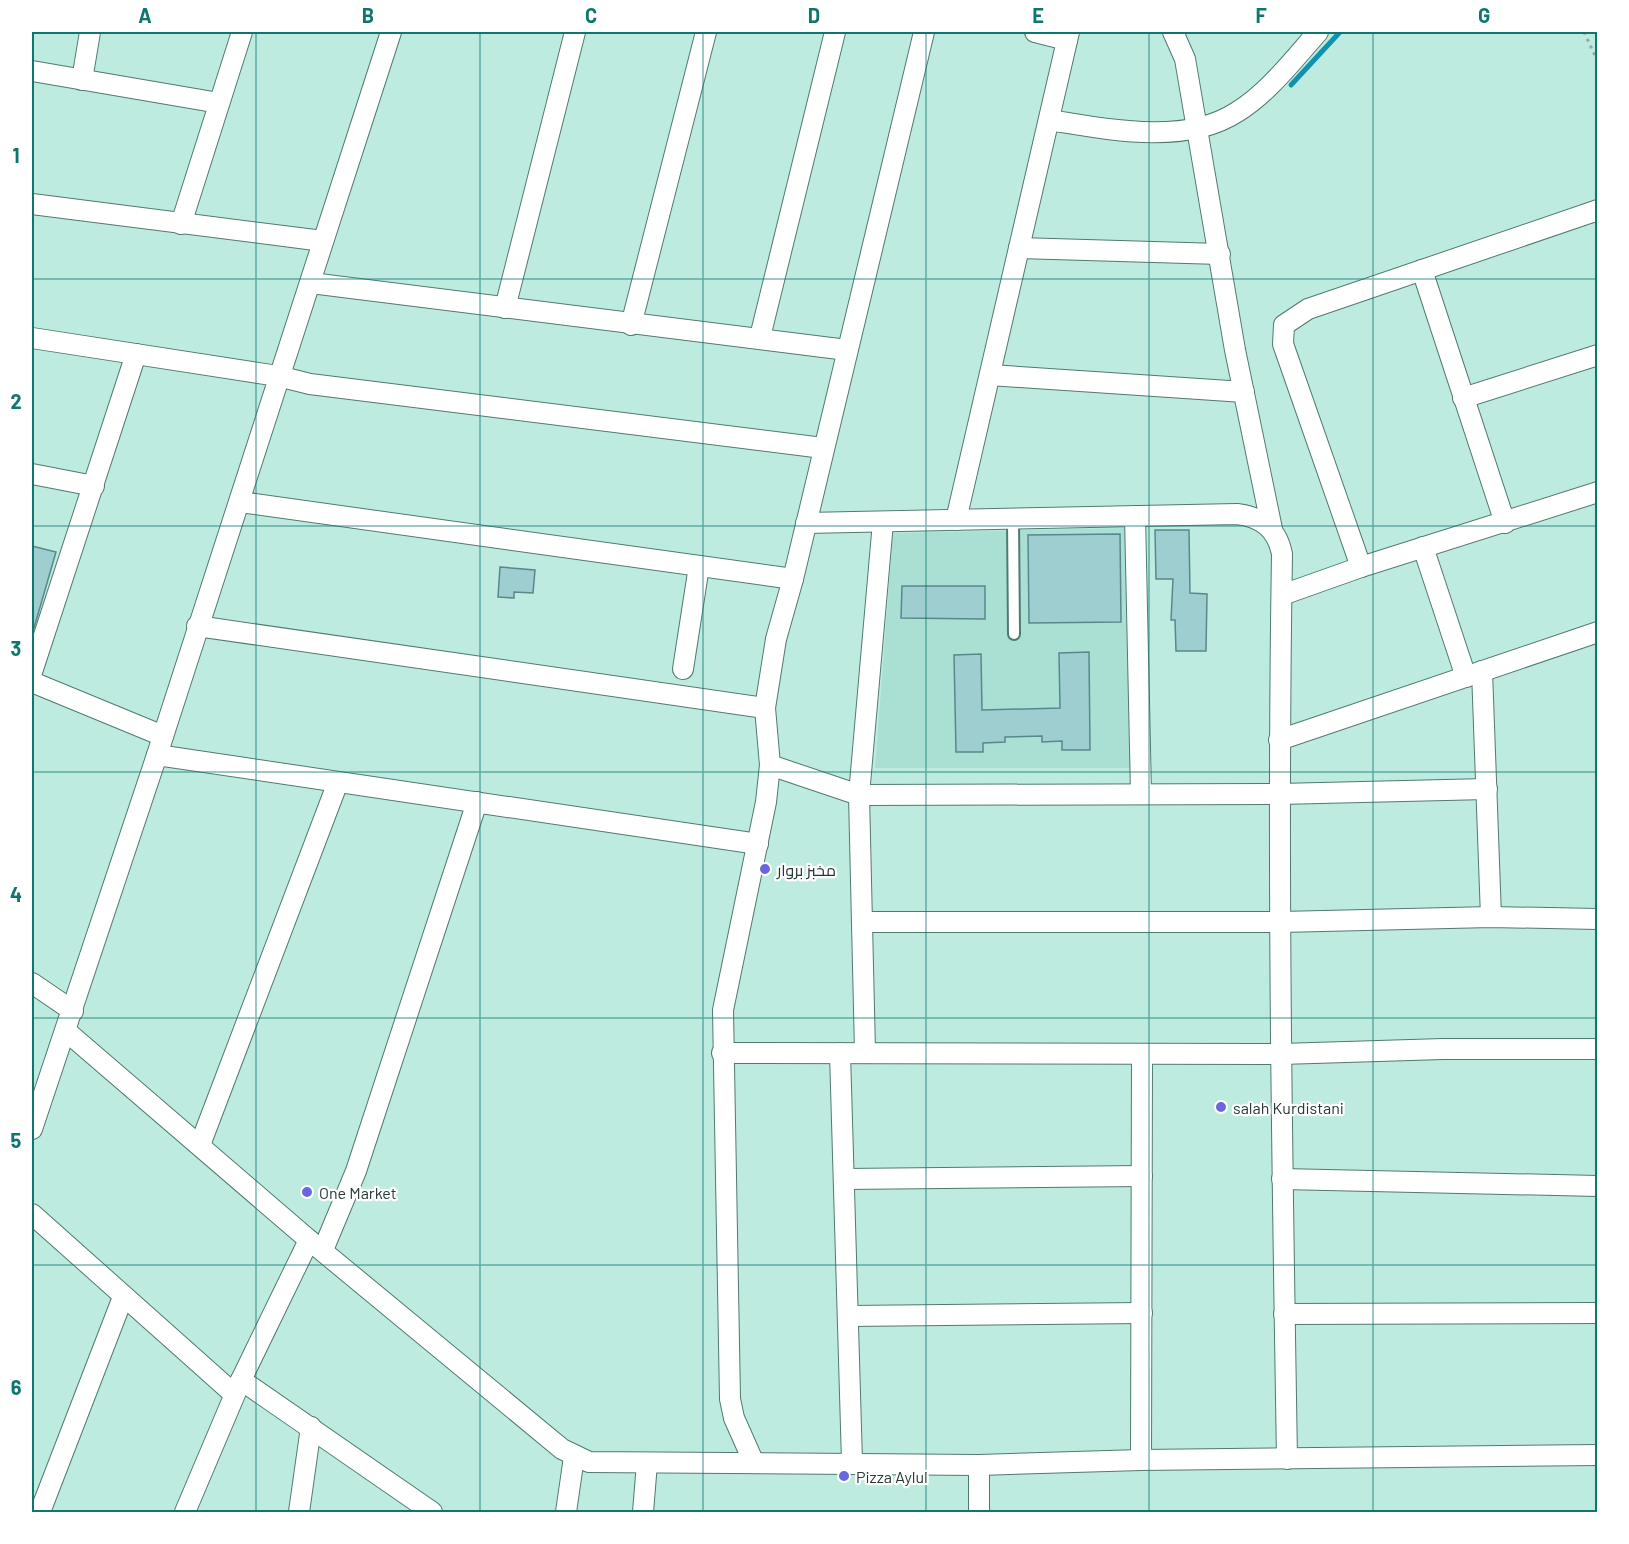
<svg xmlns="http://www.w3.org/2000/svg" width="1629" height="1544" font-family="Barlow,Cairo,sans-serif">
<rect width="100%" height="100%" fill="#beebe0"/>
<path fill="#a9e0d3" d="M1126,528L1130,768H875L893,533Z"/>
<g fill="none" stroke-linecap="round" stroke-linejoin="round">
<path stroke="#0e92ae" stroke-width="5" d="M1291,85L1340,32"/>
</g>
<g fill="#9ececf" stroke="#5a8889" stroke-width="1.5">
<path d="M1155,530H1189L1190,593L1207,594L1206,651H1176L1175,620H1171L1173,579H1156Z"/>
<path d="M1120,534L1121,622L1029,623L1028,535Z"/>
<path d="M32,546L56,552L34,628H32Z"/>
<path d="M500,567L535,570L533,593L514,592V598L498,597Z"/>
<path d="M902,586H985V619L901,618Z"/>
<path d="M1089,652L1090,750H1062V741L1042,742V736L1005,737V742L983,743V752H956L954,655L981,654L982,710L1060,708L1059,653Z"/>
</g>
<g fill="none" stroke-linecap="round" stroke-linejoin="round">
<defs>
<path id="service" d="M1013,519L1014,634"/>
<g id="minor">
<path d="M1035,32L1067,40"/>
<path d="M1173,32L1185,59L1235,350L1272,529"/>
<path d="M32,71L219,103"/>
<path d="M82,80L90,32"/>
<path d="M1049,120C1106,129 1185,146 1237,112C1268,93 1294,59 1318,32"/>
<path d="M32,204L323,241"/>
<path d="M181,224L242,32"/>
<path d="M1019,248L1220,254"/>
<path d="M1422,270L1505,523"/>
<path d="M311,283L847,350"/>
<path d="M505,308L575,32"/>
<path d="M631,325L706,32"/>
<path d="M760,337L835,32"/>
<path d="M32,338L278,376L310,384L823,448"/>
<path d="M990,375L1244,392"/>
<path d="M1463,398L1598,355"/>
<path d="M32,474L94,486"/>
<path d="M240,502L793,579"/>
<path d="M1135,516L1141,794"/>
<path d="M956,520L1069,32"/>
<path d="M806,523L1237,514C1262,517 1277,529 1282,554C1277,856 1282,1158 1287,1459"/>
<path d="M1423,547L1466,677"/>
<path d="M1361,567L1283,344L1284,325L1308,309L1598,210"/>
<path d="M1282,595L1361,567L1598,492"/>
<path d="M197,626L765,708"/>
<path d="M683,669L699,566"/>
<path d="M1482,671L1491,917"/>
<path d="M32,672L136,354"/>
<path d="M32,682L163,736"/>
<path d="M1279,740L1598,632"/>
<path d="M157,755L758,844"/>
<path d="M770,765L859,795L1279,794L1487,789"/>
<path d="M862,922H1281L1491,917L1598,919"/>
<path d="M32,983L73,1011"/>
<path d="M66,1031L309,1240L562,1449L589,1462L979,1465L1141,1460L1598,1455"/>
<path d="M865,1052L859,795L883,522"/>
<path d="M722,1053L1281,1054L1443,1049H1598"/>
<path d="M840,1053L852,1462"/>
<path d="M32,1129L157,755L391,32"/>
<path d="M200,1145L338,782"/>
<path d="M844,1179L1142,1176"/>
<path d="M1282,1179L1598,1186"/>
<path d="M32,1214L234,1394"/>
<path d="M323,1250L356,1171L477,802"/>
<path d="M1284,1314L1598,1313"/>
<path d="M848,1316L1142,1313"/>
<path d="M241,1380L432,1512"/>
<path d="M1141,1460L1142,1054"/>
<path d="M754,1463L734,1418L730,1399L723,1010L766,802L770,765L765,708L776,639L793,579L924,32"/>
<path d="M979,1465V1512"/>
<path d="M40,1512L123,1297"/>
<path d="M185,1512L241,1380L309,1240"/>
<path d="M299,1512L311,1427"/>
<path d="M566,1512L574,1457"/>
<path d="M643,1512L647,1463"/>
</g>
</defs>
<use href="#service" stroke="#507a70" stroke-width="14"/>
<use href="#minor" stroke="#507a70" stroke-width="22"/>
<path stroke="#8bafa6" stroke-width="3" stroke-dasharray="3 4.5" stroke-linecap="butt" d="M1584,32L1598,62"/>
<use href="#service" stroke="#fff" stroke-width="10"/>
<use href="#minor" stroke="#fff" stroke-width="20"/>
</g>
<path fill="none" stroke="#0f766e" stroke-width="1.5" stroke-opacity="0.55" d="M256,32V1512M480,32V1512M703,32V1512M926,32V1512M1149,32V1512M1373,32V1512M32,279H1598M32,526H1598M32,772H1598M32,1018H1598M32,1265H1598"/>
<g fill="#6867e0" stroke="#fff" stroke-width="2">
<circle cx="765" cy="869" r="6"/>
<circle cx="1221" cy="1107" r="6"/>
<circle cx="307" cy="1192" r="6"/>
<circle cx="844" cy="1476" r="6"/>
</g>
<g text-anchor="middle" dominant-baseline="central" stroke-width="4.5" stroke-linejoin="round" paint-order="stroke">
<g font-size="16" fill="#253833" stroke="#fff" text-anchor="start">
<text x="777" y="869">مخبز بروار</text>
<text x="1233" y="1107">salah Kurdistani</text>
<text x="319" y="1192">One Market</text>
<text x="856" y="1476">Pizza Aylul</text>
</g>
</g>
<rect width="1629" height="1544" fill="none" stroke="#ffffff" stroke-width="66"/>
<rect x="33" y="33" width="1563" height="1478" fill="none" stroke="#0f766e" stroke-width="2"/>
<g font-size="20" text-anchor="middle" font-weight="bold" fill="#0f766e">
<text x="145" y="23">A</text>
<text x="368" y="23">B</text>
<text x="591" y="23">C</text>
<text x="814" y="23">D</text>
<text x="1038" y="23">E</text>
<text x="1261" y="23">F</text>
<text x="1484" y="23">G</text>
<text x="16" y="163">1</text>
<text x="16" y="409">2</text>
<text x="16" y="656">3</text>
<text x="16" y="902">4</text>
<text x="16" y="1148">5</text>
<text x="16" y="1395">6</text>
</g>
</svg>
